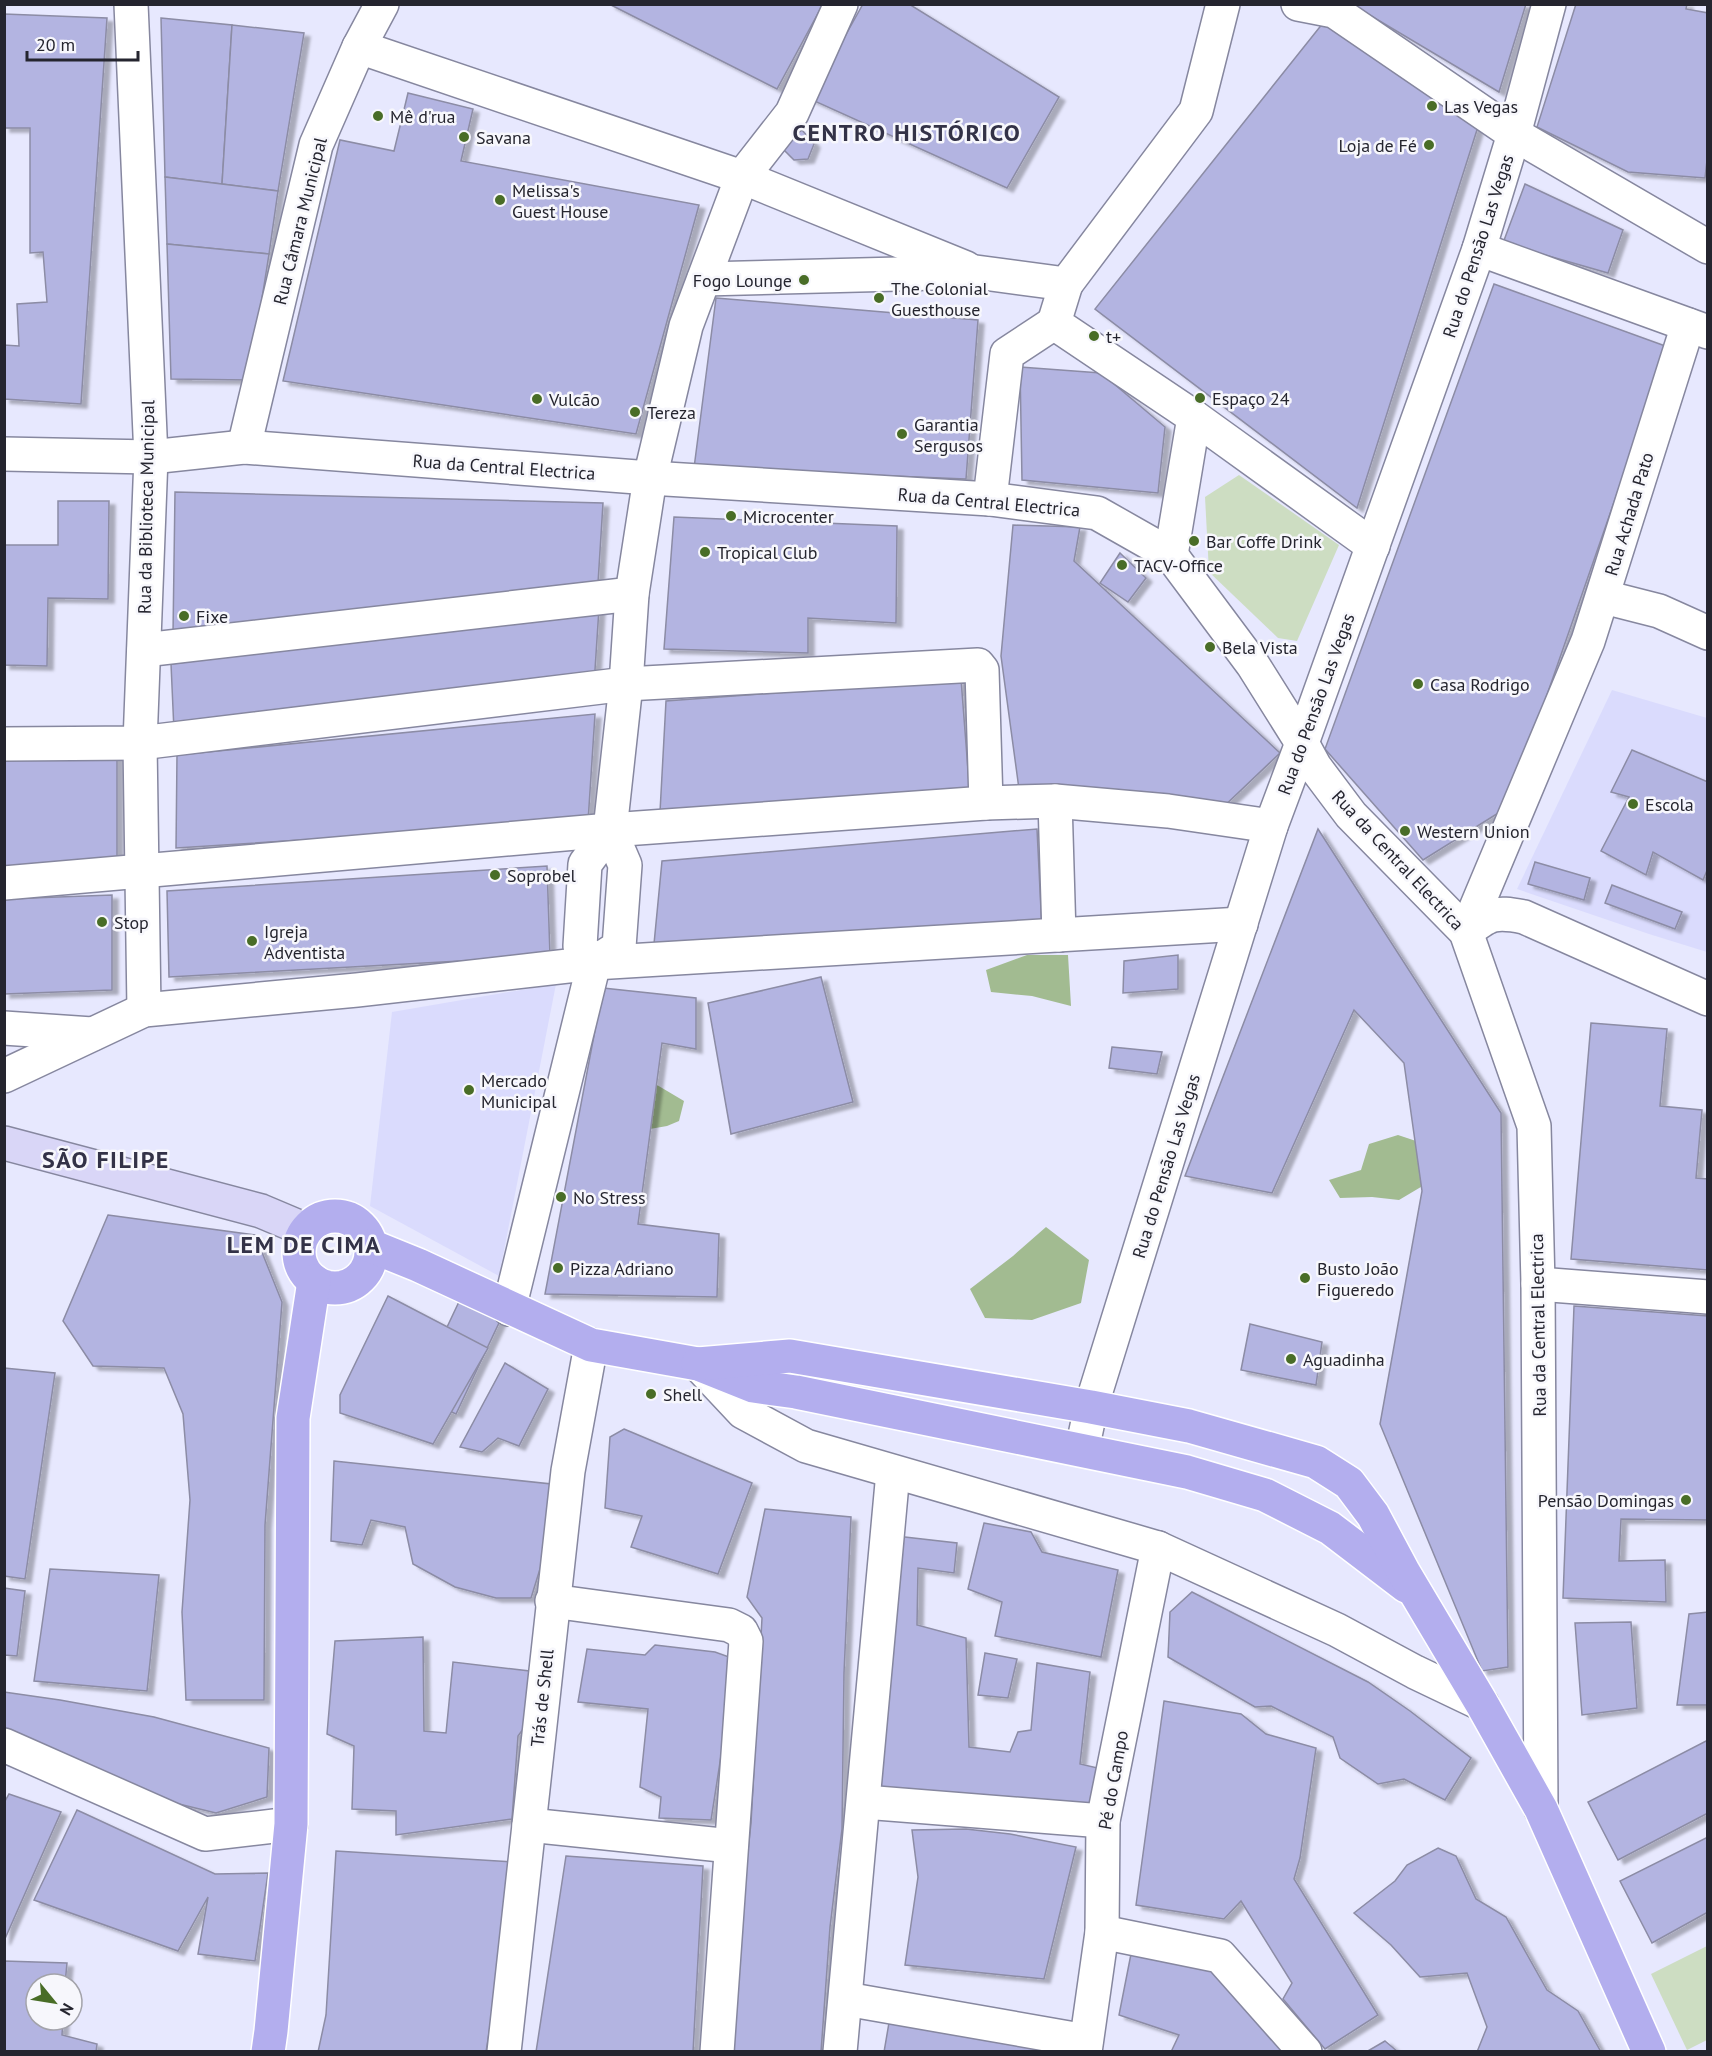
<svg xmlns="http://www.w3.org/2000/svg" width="1712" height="2056" font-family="'PT Sans',sans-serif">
<defs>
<filter id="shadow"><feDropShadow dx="6" dy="4" stdDeviation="1.5" flood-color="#0004"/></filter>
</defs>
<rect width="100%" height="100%" fill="#e7e8fe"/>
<g fill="#dadbfd">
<path d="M1612,690L1707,718V952L1649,934L1517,889Z"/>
<path d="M556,984L499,1276L370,1206L392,1012Z"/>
</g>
<g fill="#cdddc2">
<path d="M1239,475L1339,545L1297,641L1278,638L1209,572L1205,497Z"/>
<path d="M1707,1946V2040L1687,2050L1651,1974Z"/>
</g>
<g fill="#a2bb91">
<path d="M1027,955H1068L1071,1006L1032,996L991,992L986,970Z"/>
<path d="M630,1069L684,1101L679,1121L667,1126L627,1133Z"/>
<path d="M1398,1135L1434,1147L1436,1178L1399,1200L1372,1197L1340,1198L1329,1180L1361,1170L1369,1144Z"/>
<path d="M1046,1227L1089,1260L1081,1303L1032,1320L985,1318L970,1289L1013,1256Z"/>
</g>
<g fill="#b3b4e1" stroke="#8c8ca5" stroke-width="1.5" filter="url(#shadow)">
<path d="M609,4H823L777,89Z"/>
<path d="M863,4H909L1059,97L1007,188L810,99Z"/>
<path d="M1351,4H1526L1499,92Z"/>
<path d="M1576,4H1687L1686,9L1708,13V151L1705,178L1628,172L1537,127Z"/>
<path d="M4,14L107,18L81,404L4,399V345L19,346L17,304L47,302L43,252L30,253V128H4Z"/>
<path d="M161,18L232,25L222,184L165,177Z"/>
<path d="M1323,23L1482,114L1357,508L1095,309Z"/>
<path d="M232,25L304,33L278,191L222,184Z"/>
<path d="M408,93L473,109L461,161L699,205L636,434L283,381L340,140L394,151Z"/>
<path d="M802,130L814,144L808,159L794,160L784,150L788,139Z"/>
<path d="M165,177L278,191L269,254L167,244Z"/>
<path d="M1525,184L1623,230L1608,273L1503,243Z"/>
<path d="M167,244L269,254L249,380L171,379Z"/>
<path d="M1494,284L1668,347L1508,807L1423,860L1325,749Z"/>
<path d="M716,298L978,320L966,479L694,468Z"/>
<path d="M1020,367L1101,373L1165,427L1158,493L1022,480Z"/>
<path d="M175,492L603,503L598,583L173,634Z"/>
<path d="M58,501H109L108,599L48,598L47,666L4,665V545H58Z"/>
<path d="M674,517L897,526L896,623L808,618V653L664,649Z"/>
<path d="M1013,525L1080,527L1074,561L1280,753L1218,812L1019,789L1001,656Z"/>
<path d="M1120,553L1146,578L1128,602L1100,583Z"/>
<path d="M599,608L594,685L174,731L171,664Z"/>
<path d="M961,679L970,796L660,812L666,701Z"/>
<path d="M595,714L588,822L176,848L177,755Z"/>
<path d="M1632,750L1708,782V868L1703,880L1653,852L1646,875L1601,851L1629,797L1611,792Z"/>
<path d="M117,754V864L4,868V760Z"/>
<path d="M1037,829L1042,931L654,944L662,861Z"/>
<path d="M1318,829L1501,1113L1508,1667L1482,1671L1380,1424L1422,1191L1404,1063L1354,1010L1272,1193L1185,1176Z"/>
<path d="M1535,862L1590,878L1584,900L1528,884Z"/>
<path d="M547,866L550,956L169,977L167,891Z"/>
<path d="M1612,885L1682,912L1675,929L1605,903Z"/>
<path d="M112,895V990L4,994V899Z"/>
<path d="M1178,955V989L1123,993L1124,961Z"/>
<path d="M821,977L853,1102L731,1134L708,1003Z"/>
<path d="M603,988L696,998V1049L662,1043L638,1224L719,1234L717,1297L545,1294Z"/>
<path d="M1591,1023L1667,1029L1660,1106L1702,1110L1696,1178L1708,1179V1270L1571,1259Z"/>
<path d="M1112,1047L1162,1052L1157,1074L1109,1068Z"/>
<path d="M108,1215L255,1235L282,1302L265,1525L264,1700H186L182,1612L190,1500L183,1414L164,1368L93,1366L63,1321Z"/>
<path d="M465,1289L506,1308L456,1414L415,1395Z"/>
<path d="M388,1296L488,1348L433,1444L340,1413V1395Z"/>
<path d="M1574,1306L1708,1316V1520L1621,1519L1619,1561L1665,1560L1666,1602L1563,1598Z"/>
<path d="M1250,1324L1322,1342L1316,1385L1241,1370Z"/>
<path d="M505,1363L548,1389L519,1446L498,1438L482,1452L460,1447Z"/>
<path d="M4,1368L55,1373L25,1579L4,1576Z"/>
<path d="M624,1429L752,1483L718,1574L631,1547L642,1516L605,1508L610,1437Z"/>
<path d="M334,1461L561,1485L544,1556L531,1598H496L455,1587L413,1564L405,1527L371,1520L362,1545L331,1541Z"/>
<path d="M765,1509L851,1517L844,1673L842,1829L830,1927L821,2052H726L751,1823L762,1618L747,1597Z"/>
<path d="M984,1523L1031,1532L1042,1552L1118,1570L1101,1657L995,1636L1002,1602L968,1589Z"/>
<path d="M896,1536L957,1543L954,1573L918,1568L917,1625L966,1638L969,1747L1010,1752L1018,1732L1031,1730L1037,1663L1090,1672L1080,1764L1102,1769L1096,1809L876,1791Z"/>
<path d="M50,1569L159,1575L147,1691L34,1681Z"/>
<path d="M4,1588L25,1591L17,1656L4,1655Z"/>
<path d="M1192,1592L1368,1682L1410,1711L1471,1758L1445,1800L1404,1779L1378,1784L1340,1758L1333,1737L1271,1706L1255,1707L1168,1657L1170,1612Z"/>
<path d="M1708,1612V1705H1677L1689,1614Z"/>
<path d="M1631,1622L1637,1708L1582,1715L1575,1623Z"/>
<path d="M423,1637L424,1731L446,1733L453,1662L538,1672L534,1714L518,1736L512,1819L396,1835V1811L352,1809L354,1746L327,1734L335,1641Z"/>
<path d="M655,1645L715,1652L729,1657L733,1679L711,1820L659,1818L661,1797L640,1787L648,1709L578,1702L587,1649L645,1655Z"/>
<path d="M985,1653L1017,1659L1008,1698L978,1695Z"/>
<path d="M4,1692L60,1700L154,1717L269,1748L267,1797L216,1813L150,1797L4,1735Z"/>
<path d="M1164,1701L1241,1714L1266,1734L1316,1748L1300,1858L1294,1879L1378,2015L1325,2049L1283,1999L1292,1983L1241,1901L1224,1919L1136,1905Z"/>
<path d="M1708,1740V1813L1618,1860L1588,1802Z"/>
<path d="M9,1794L61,1812L4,1941V1803Z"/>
<path d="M77,1810L215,1874L268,1873L255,1961L198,1954L208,1897L178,1951L34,1900Z"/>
<path d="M966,1829L1010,1834L1076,1847L1044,1979L905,1965L918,1877L912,1830Z"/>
<path d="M1708,1837V1912L1652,1943L1620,1881Z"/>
<path d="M1438,1848L1456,1856L1476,1899L1506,1917L1547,1990L1578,2011L1601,2052H1477L1487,2027L1467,1973L1420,1977L1391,1945L1354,1913L1395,1881L1407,1865Z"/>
<path d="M336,1851L516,1862L486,2052H318L326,2015Z"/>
<path d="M566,1856L703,1866L693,2052H536Z"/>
<path d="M1131,1954L1218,1972L1285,2052H1171L1179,2035L1119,2015Z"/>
<path d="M4,1961L67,1963L65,1984H36V2020H63L62,2035L97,2044L96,2052H4Z"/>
<path d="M891,2011L1049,2036L1047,2052H884Z"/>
<path d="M1385,2041L1398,2052H1366Z"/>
</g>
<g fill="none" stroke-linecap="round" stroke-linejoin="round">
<defs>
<g id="street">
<path d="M131,4L151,457L140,743L144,1010"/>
<path d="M1298,4L1334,11L1514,134L1708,247"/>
<path d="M359,47L742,177L966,268"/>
<path d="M1479,249L1708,332"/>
<path d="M704,279L976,272L1066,284L1196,111L1223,4"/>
<path d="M1066,284L1054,323L1194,417L1171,555"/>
<path d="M1194,417L1373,546"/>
<path d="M244,447L316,145L359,47L382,4"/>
<path d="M4,454L151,457L244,447L650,478L990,499L1097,513L1171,555L1253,665L1302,743L1315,767L1351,815L1466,932L1534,1126L1538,1284L1541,1809"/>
<path d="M990,499L1007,354L1054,323"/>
<path d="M1604,597L1659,611L1708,633"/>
<path d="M144,650L632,594"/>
<path d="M4,744L140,743L626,684L978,665L982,670L986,803"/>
<path d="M1055,801L1059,935"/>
<path d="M4,883L610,830L986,803L1055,801L1168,811L1271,826"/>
<path d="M1466,932L1588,641L1688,325"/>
<path d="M1466,932C1489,914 1494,911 1524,917L1708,999"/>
<path d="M594,963L580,946L585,864L610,830"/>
<path d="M4,1028L92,1034"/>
<path d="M4,1076L144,1010L357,990L594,963L1241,924"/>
<path d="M1538,1284L1708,1297"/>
<path d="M509,1309L594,963L619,947L625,865L610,830L626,684L632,594L650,478L686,326L742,177L792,113L841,4"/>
<path d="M698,1364L743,1412L806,1446L1158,1548L1337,1630L1415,1672L1482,1704"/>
<path d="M1082,1450L1091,1407L1271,826L1302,743L1479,249L1514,134L1549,4"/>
<path d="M552,1601L729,1625L741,1631L746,1641L717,2052"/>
<path d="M4,1745L205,1834L291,1824"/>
<path d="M864,1802L1103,1821"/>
<path d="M529,1825L731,1846"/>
<path d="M1102,1932L1220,1956L1305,2052"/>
<path d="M846,1999L1086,2041"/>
<path d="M504,2052L568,1471L591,1345"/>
<path d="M840,2052L893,1472"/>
<path d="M1085,2052L1102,1932L1103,1821L1158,1548"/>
</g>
<path id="secondary" d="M4,1143L261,1211L306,1230"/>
<g id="primary">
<circle cx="335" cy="1252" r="36"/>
<path d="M371,1246L418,1265L591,1345L698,1364L753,1386L796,1392L1187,1472L1265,1495L1330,1528L1406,1586"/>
<path d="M698,1364L790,1356L1091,1407L1189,1426L1316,1462L1349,1483L1373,1515L1404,1573L1482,1704L1541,1809L1649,2052"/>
<path d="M268,2052L271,2031L291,1824L293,1418L314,1281"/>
</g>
</defs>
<use href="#street" stroke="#86879f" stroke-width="36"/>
<use href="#secondary" stroke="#86879f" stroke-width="36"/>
<use href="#primary" stroke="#fff" stroke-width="36"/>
<use href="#street" stroke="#fff" stroke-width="33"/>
<use href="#secondary" stroke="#d9d6f7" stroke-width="33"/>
<use href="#primary" stroke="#b3aeee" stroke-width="33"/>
</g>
<g fill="#496d27" stroke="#f7f7fc" stroke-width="2">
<circle cx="1432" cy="106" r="6"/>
<circle cx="378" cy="116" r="6"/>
<circle cx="464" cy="137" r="6"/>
<circle cx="1429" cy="145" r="6"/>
<circle cx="500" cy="200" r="6"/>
<circle cx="804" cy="280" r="6"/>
<circle cx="879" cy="298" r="6"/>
<circle cx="1094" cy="336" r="6"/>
<circle cx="1200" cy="398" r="6"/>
<circle cx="537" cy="399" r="6"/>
<circle cx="635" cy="412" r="6"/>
<circle cx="902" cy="434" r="6"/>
<circle cx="731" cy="516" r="6"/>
<circle cx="1194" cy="541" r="6"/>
<circle cx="705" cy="552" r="6"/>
<circle cx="1122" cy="565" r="6"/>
<circle cx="184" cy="616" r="6"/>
<circle cx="1210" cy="647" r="6"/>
<circle cx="1418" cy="684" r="6"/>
<circle cx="1633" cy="804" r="6"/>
<circle cx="1405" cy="831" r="6"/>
<circle cx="495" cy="875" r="6"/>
<circle cx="102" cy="922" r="6"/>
<circle cx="252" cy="941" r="6"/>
<circle cx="469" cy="1090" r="6"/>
<circle cx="561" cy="1197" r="6"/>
<circle cx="558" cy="1268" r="6"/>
<circle cx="1305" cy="1278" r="6"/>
<circle cx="1291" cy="1359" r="6"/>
<circle cx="651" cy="1394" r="6"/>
<circle cx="1686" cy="1500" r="6"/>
</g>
<g text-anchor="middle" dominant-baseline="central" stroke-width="5" stroke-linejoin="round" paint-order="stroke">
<g font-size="18" fill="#25252f" stroke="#f7f7fc" text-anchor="start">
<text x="1444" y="106">Las Vegas</text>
<text x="390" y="116">Mê d'rua</text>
<text x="476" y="137">Savana</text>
<text x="1417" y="145" text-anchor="end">Loja de Fé</text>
<text x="512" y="190">Melissa's<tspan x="512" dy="21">Guest House</tspan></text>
<text x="792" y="280" text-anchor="end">Fogo Lounge</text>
<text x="891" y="288">The Colonial<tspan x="891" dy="21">Guesthouse</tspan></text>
<text x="1106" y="336">t+</text>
<text x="1212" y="398">Espaço 24</text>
<text x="549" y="399">Vulcão</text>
<text x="647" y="412">Tereza</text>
<text x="914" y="424">Garantia<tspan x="914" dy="21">Sergusos</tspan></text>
<text x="743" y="516">Microcenter</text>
<text x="1206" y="541">Bar Coffe Drink</text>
<text x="717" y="552">Tropical Club</text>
<text x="1134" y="565">TACV-Office</text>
<text x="196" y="616">Fixe</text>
<text x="1222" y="647">Bela Vista</text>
<text x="1430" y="684">Casa Rodrigo</text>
<text x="1645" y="804">Escola</text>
<text x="1417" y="831">Western Union</text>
<text x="507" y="875">Soprobel</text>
<text x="114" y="922">Stop</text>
<text x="264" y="931">Igreja<tspan x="264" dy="21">Adventista</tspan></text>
<text x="481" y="1080">Mercado<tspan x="481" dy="21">Municipal</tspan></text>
<text x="573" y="1197">No Stress</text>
<text x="570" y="1268">Pizza Adriano</text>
<text x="1317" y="1268">Busto João<tspan x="1317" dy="21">Figueredo</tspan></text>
<text x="1303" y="1359">Aguadinha</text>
<text x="663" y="1394">Shell</text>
<text x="1674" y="1500" text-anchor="end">Pensão Domingas</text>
</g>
<g font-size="18" fill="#25252f" stroke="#f7f7fc">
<text transform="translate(300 221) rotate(-76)">Rua Câmara Municipal</text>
<text transform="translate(1478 246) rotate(-72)">Rua do Pensão Las Vegas</text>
<text transform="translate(504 467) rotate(4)">Rua da Central Electrica</text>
<text transform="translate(989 502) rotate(5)">Rua da Central Electrica</text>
<text transform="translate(146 507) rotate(-89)">Rua da Biblioteca Municipal</text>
<text transform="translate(1629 514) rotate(-73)">Rua Achada Pato</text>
<text transform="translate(1316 704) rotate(-70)">Rua do Pensão Las Vegas</text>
<text transform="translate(1398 860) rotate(47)">Rua da Central Electrica</text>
<text transform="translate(1166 1166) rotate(-73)">Rua do Pensão Las Vegas</text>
<text transform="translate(1538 1325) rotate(-91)">Rua da Central Electrica</text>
<text transform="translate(542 1698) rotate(-84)">Trás de Shell</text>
<text transform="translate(1113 1780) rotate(-80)">Pé do Campo</text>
</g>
<g font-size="24" font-weight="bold" letter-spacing="1.5" fill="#333247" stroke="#f7f7fc">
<text x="907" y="132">CENTRO HISTÓRICO</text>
<text x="106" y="1159">SÃO FILIPE</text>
<text x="304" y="1244">LEM DE CIMA</text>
</g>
</g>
<rect width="1712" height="2056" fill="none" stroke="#25252f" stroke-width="12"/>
<g transform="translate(54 2002) rotate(120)"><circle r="28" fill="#f7f7fc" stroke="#a3a3aa" stroke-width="1.5"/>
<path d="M0-4.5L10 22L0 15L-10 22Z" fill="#496d27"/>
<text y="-9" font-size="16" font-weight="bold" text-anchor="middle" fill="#25252f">N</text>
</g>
<path d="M27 51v9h111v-9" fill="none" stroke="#25252f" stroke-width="3"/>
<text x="36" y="51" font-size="18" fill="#25252f" stroke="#f7f7fc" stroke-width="4.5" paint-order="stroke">20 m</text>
</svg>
